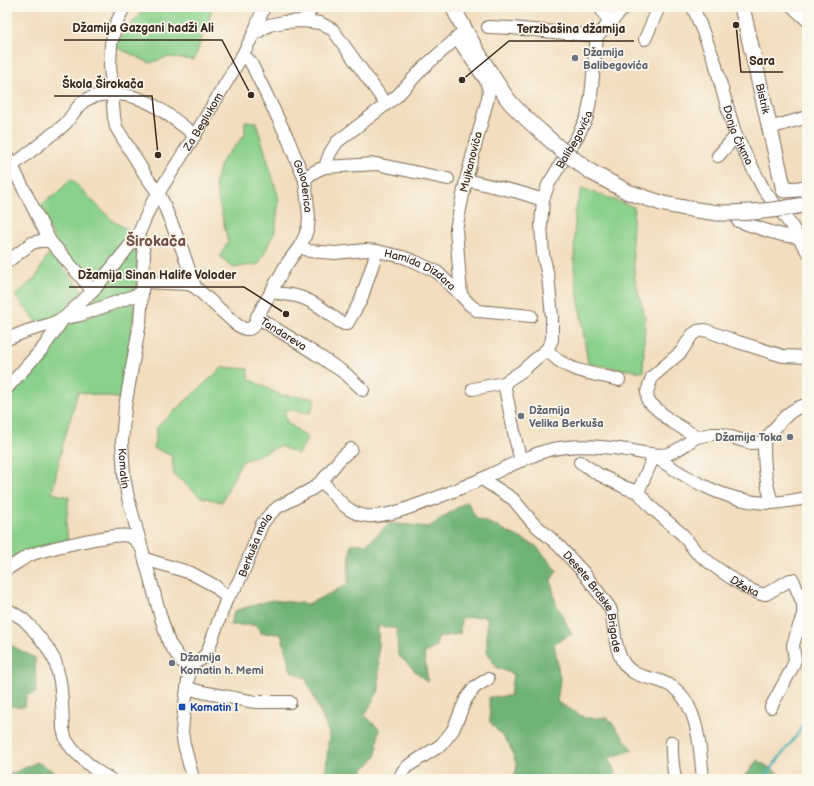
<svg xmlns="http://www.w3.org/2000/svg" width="814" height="786" font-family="'Balsamiq Sans',sans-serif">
<rect width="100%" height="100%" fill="#fbf7ec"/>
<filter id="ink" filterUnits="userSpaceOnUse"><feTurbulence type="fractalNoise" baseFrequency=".025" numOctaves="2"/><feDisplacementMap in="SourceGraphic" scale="8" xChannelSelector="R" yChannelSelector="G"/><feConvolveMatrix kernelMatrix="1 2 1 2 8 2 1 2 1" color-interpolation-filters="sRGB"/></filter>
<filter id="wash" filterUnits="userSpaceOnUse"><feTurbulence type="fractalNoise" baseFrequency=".012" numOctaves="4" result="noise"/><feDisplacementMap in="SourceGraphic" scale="16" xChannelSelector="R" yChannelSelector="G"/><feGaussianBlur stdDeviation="0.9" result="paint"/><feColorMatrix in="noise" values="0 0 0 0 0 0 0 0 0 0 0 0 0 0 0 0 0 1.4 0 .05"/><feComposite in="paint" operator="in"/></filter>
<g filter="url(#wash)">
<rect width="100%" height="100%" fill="#f2ddbe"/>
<g fill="#89d08a" stroke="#627d54">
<path d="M144,7H213L194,60L168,57L150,63L114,46L142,11Z"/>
<path d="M245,121L256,122L279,199L275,231L259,264L233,268L220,256L228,242L215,184L222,160L245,135Z"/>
<path d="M71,179L113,221L132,232L122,250L92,283L56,242L38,207L56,194Z"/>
<path d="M582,188L634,207L632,243L635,280L645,316L643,372L588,364L574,268L575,211Z"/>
<path d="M134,248L137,250V295L79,313L89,304L130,251Z"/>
<path d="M48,254L55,258L83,291L65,311L39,324L15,296L36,277Z"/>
<path d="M131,302L135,306L122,399L78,392L62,447L52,493L69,497L66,524L68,542L7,566V395L69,324Z"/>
<path d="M223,367L248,369L249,379L280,395L316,398L310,413L284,409L287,422L308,438L298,454L280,446L241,462L222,502L201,497L174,475L172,456L154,448L157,427Z"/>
</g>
<g fill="#6eb276" stroke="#546e4a">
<path d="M467,501L476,518L496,526L536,546L557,570L551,580L556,604L572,634L554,643L560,679L557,702L585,718H608L633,750L609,758L618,779H514L517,766L509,744L490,722L489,697L510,696L513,674L497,668L487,652V616L461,618L460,634L438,637L436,647L424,653L428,683L398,655L397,629L378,626L379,690L365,715L379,729L376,756L360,774L364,779H325L329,733L306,679L291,671L281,634L261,633L256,625H230L234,611L272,600L308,604L347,585L351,544H367L390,523L429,527Z"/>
<path d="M7,643L35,658L36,693L27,695L24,707L7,706Z"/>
<path d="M757,760L788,779H744Z"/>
<path d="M37,762L67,779H7V776Z"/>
</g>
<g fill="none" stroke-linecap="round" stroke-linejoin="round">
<path stroke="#40aebd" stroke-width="2.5" d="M763,779L797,735L807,716"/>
</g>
</g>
<g filter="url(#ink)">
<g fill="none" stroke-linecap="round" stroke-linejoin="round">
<defs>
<g id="minor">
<path d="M124,7L116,24L111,44L110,65L114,117L116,127L146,176L158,193L162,200L182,249L195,287"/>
<path d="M600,7L609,23"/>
<path id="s1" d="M693,7L715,62L722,89L736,136L764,190L791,225L798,237L807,251"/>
<path d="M793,7L807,20"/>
<path d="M302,21L313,7"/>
<path d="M488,27L512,28L597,36"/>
<path d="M253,35L269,25L284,22L302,21L320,23L333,30L386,104"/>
<path d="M457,38L486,81L489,90L488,98L481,124L466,180L456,229L461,295"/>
<path d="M645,39L659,7"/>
<path id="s2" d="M242,56L249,60L252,65L288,139L296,159L305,180L309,217L308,227L305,236L300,246L286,265L257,317"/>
<path d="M770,128L807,117"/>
<path d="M7,156L50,241L93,291"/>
<path d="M718,156L736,136"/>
<path d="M12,166C25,156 38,146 51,135C56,132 61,128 65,124C72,117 75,108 83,102C91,96 99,95 109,94C145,92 168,115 195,135"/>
<path d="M325,167L376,164L448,179"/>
<path d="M305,180C310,173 317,170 325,167L330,153L337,142L397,96L424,67L457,38L462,32"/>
<path d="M466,180L518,192L543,200"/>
<path d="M738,221C757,227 777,236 798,237"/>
<path id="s3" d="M138,235L142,243L144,254L142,293L140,322L125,407L122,442L124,476L128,498L161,618L169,643L182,662L190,665"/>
<path id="s4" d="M300,246L309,251L335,253L366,250L377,251L403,257L416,262L437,272L461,295L469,304L478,311L531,316"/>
<path d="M7,262L32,243L40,241H50"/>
<path id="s5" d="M143,282L188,284L195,287L237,325L245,329H249L254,326L257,317L316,354L346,374L363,390"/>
<path d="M271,292C279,294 288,294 296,296C313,300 327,312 340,322L344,324H347L361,300L377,251"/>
<path d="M7,339L27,331L51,324L64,318L80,315L142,293"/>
<path d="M547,349C551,354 555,359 561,362C578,373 600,375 619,380"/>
<path d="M807,357L783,356L738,342L705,330L698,331L692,335L681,352L652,377L647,392L648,401L669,420L697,437L712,434H721L751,443C755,443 760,443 764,441C766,439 768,436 770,434C780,422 791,407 807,405"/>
<path d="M504,383L516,442L521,461"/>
<path id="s6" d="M7,388L43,348L64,318L93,291L127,249L138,235L152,203L195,135L242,56L253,35L264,7"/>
<path id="s7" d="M473,389L504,383L522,371L547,349L552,340V317L550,296L548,276L543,254L541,225L543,200L548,185L577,137L587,117L591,96L597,36L625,7"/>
<path d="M764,441C764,464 765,481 772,503"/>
<path id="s8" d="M580,462L598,474L626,488L638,492L652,508L683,535L696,552L718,569L746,588L761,594H766L790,580H793L803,604V615L798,629L793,645L795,660L791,670L771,707"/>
<path id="s9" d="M482,479L513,499L532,522L557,544L572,560L583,572L610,608C613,615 612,622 614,629C615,640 617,652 623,662C633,677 645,676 660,681C665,683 670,685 674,688C699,707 700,750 703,779"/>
<path d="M322,481C334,495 347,514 367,516C381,517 401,511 414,506C438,498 461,488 484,478C504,468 524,458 545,451C569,444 602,446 627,450C641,452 653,457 668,454C678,451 688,442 697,437"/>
<path d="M638,492L654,456C688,479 727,503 770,503C782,503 795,500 807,498"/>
<path d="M145,559L191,573L215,586L227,598"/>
<path d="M7,569C14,565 21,560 28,556C41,550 117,532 129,536C135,538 139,544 142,549"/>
<path d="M7,609L23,619L31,627L47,647L55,661L60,681L62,701L63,729L66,740L73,750L95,770L110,779"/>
<path id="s10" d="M190,665L200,660L207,653L227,598L235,588L242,575L262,524L270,514L278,507L312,489L322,481L340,459L351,449"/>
<path d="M190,665L183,720L182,732L184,744L193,779"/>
<path d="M187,688L202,692L255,702H290"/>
<path d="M672,742C671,755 673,766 675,779"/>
<path d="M399,779L403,771L408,766L441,745L453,730L466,699L475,687L488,679"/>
</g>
<g id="major">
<path d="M453,7C464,29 476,50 489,71C496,82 502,92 510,102C525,119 543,133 559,148"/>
<path id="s11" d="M742,7L784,190L799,189L807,187"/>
<path d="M575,160L591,172L628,192L664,204L690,209L718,213"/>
</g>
</defs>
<use href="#minor" stroke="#7b6956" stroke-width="14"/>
<use href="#major" stroke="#7b6956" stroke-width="17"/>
<use href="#minor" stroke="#fff" stroke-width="12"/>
<use href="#major" stroke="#fff" stroke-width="15"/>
<defs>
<g id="major-bridge">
<path d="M559,148L575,160"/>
<path d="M718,213C749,213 777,211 807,204"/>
</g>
</defs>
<use href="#major-bridge" stroke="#7b6956" stroke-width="17" stroke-linecap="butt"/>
<use href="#major-bridge" stroke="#fff" stroke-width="15"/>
</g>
</g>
<g fill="#6b7280" stroke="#fbf7ec" stroke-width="1.5">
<circle cx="575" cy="58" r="4"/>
<circle cx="521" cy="416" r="4"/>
<circle cx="790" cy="437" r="4"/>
<circle cx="172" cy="663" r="4"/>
</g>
<rect fill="#1a4fb4" stroke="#fbf7ec" stroke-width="1.5" x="178" y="703" width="8" height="8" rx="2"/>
<g text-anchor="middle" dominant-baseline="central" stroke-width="3.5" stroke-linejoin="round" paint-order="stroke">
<g font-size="11" font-weight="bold" fill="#5b616d" stroke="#fbf7ec" text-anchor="start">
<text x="583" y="52">Džamija<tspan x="583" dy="13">Balibegovića</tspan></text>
<text x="529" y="410">Džamija<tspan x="529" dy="13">Velika Berkuša</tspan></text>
<text x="782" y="437" text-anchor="end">Džamija Toka</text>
<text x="180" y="657">Džamija<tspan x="180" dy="13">Komatin h. Memi</tspan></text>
</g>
<g font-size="11" fill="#3b2a1e" stroke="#fbf7ec">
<text stroke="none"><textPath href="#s11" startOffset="94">Bistrik</textPath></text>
<text stroke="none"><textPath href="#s6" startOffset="333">Za Beglukom</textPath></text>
<text stroke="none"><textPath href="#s1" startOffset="136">Donja Čikma</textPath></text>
<text stroke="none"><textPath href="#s7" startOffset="306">Balibegovića</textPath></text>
<text transform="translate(471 162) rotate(-76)">Mujkanovića</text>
<text stroke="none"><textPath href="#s2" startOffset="146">Goloderica</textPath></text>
<text stroke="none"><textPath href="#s4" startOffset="126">Hamida Dizdara</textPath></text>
<text stroke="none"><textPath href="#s5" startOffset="169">Tandareva</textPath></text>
<text stroke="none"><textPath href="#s3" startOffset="236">Komatin</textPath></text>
<text stroke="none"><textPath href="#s10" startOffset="140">Berkuša mala</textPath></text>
<text stroke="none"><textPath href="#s8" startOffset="209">Džeka</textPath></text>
<text stroke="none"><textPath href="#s9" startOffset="170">Desete Brdske Brigade</textPath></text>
</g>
<g font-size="11" font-weight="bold" fill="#164399" stroke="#fbf7ec" text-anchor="start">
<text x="190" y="707">Komatin I</text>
</g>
<g font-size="15" font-weight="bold" fill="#764e44" stroke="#fbf7ec">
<text x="156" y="241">Širokača</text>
</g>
</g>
<path fill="none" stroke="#3b2a1e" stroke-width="1.5" d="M251 95L222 40H64M462 80L509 41H634M736 25L741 72H783M158 155L152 96H54M286 314L244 287H69"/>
<g fill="#3b2a1e" stroke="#fbf7ec" stroke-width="1.5">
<circle cx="251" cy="95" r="4"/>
<circle cx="462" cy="80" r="4"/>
<circle cx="736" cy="25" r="4"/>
<circle cx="158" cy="155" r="4"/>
<circle cx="286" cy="314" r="4"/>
</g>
<g font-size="12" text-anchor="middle" font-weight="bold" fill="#3b2a1e" stroke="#fbf7ec" stroke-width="3.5" stroke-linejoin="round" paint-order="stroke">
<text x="143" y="32">Džamija Gazgani hadži Ali</text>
<text x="571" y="33">Terzibašina džamija</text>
<text x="762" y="65">Sara</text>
<text x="103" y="88">Škola Širokača</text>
<text x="157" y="279">Džamija Sinan Halife Voloder</text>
</g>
<rect width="814" height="786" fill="none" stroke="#fbf7ec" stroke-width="24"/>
</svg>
